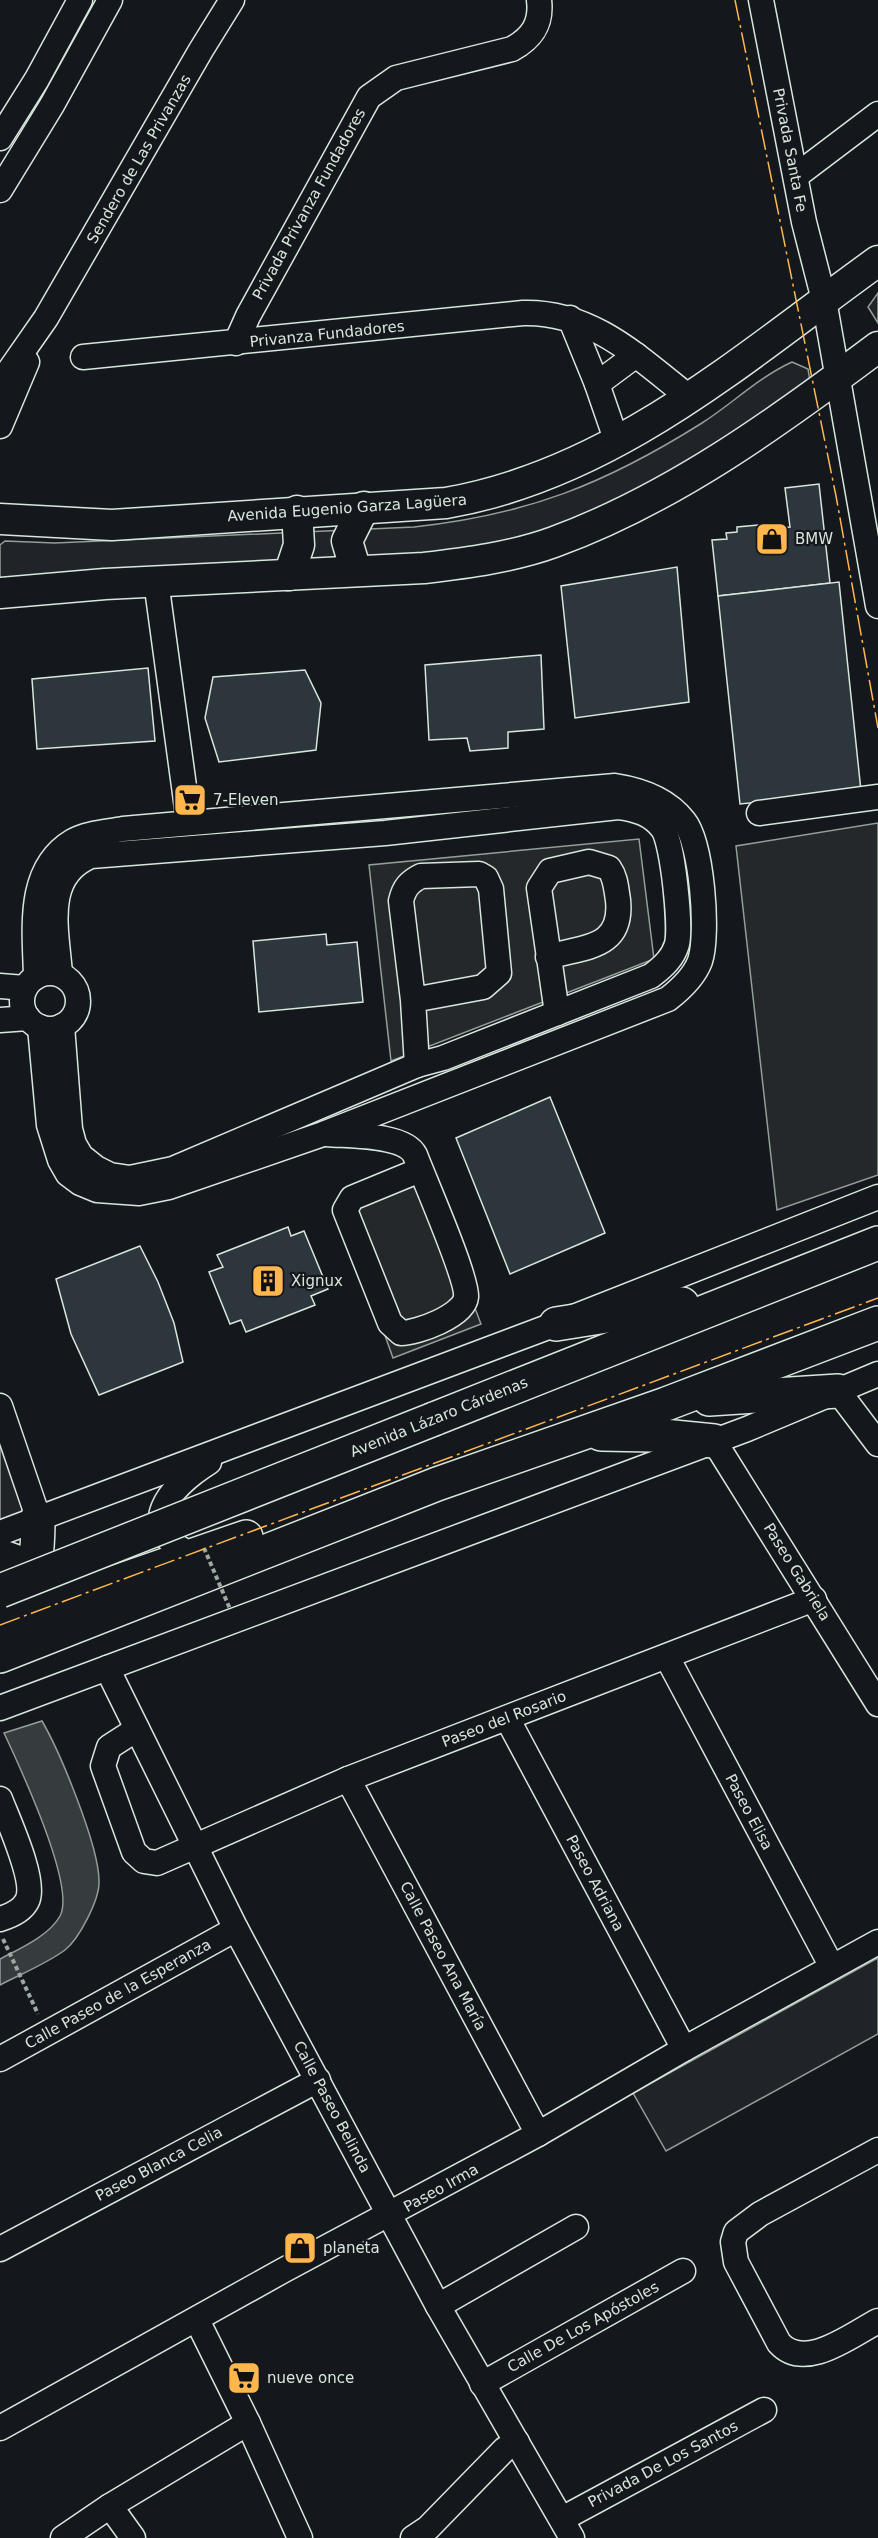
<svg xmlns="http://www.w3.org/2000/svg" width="878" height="2538" font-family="'DejaVu Sans',sans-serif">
<rect width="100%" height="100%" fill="#14181c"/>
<g fill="#202428" stroke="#939e99" stroke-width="1.5">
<path d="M878,293V323L868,307Z"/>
<path d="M792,362L808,369L810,381L806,388L604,514L469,553L4,580L0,577V545L5,541L55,543L414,527C527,515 605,484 702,423C732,404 759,377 792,362Z"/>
<path d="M0,1419L31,1508L0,1530Z"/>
<path d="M878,1958V2034L666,2151L633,2093Z"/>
</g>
<g fill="#24282b" stroke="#939e99" stroke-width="1.5">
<path d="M878,823V1175L777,1210L736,846Z"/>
<path d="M639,839L654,959L391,1061L369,865Z"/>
<path d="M420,1162L481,1324L393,1358L338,1203Z"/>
</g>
<path fill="#363b3e" stroke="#939e99" stroke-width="1.5" d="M42,1721C60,1752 99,1846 99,1881C100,1899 79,1939 65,1950C46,1964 21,1974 0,1985V1959C19,1949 49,1936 60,1916C76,1887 19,1765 4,1733Z"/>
<g fill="#2c363c" stroke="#d8e6dc" stroke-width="1.5">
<path d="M819,484L830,583L718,596L712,540L727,539L726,533L737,532V527L768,524V529L790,527L785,488Z"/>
<path d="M677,567L689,702L575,718L561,586Z"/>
<path d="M839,582L861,791L740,804L718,596Z"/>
<path d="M541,655L544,729L508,732V748L470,751L467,738L429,740L425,665Z"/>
<path d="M148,668L155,741L37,749L32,679Z"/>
<path d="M305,670L321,703L316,750L219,762L205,718L213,677Z"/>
<path d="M326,934L327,945L357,942L363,1002L259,1012L253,941Z"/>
<path d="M550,1097L605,1233L510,1274L456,1138Z"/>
<path d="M288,1227L291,1236L304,1231L328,1289L311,1296L315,1305L246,1332L241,1320L230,1324L209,1272L223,1267L217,1255Z"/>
<path d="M140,1246L158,1282L174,1323L183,1362L99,1395L71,1334L56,1279Z"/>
</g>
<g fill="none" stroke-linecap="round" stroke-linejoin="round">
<defs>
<g id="minor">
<path d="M761,0L804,222L824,300L878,606"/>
<path d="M0,138L37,79L80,0"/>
<path d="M796,176L878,114"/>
<path d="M0,190L52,105L110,0"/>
<path d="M570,318L597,384L617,442"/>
<path d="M236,343L248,316L369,97L396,78L512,49C532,38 542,24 539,0"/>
<path d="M83,357L523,313C592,311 639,358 690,398"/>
<path d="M0,384L46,318L201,50L232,0"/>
<path d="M597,384L636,355"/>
<path d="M0,426L27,362"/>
<path d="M156,581L189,823"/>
<path d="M759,813L878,797"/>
<path d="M548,957C585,946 623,949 618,900C616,888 616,878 609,868L589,862L550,871L539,888L557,1013"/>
<circle cx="50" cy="1001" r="28"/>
<path d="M60,974C57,931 42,876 91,856L385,833L618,807C636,809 652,814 663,829C673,844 681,926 677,944C673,958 663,967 651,976L443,1058L417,1065L173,1169L130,1178L110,1175L96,1168L81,1156L74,1144L70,1129L62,1026"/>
<path d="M36,977C35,930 26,869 73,841C87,833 108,832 123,829L615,786C641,790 667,799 684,821C702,843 709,934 700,961C694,977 681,989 668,999L323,1134L169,1187L139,1193L97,1190L80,1183L68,1174L60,1160L49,1125L40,1027"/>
<path d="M0,986L25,988"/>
<path d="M413,1000L483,987L499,973L491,889L486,878L479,874L421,876C409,882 404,888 401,901L413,1000L417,1065"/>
<path d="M0,1020L28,1018"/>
<path d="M327,1134C350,1136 404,1134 415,1155C424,1179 468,1279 466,1297C464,1316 417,1333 401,1333L390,1323L345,1210L352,1198L420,1170"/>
<path d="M838,1391L878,1444"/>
<path d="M0,1406L38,1517"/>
<path d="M714,1441L878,1704"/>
<path d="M0,1533L556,1324L878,1197"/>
<path d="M193,1555C131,1529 171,1486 209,1462"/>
<path d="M667,1657L832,1967"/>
<path d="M107,1668L236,1929L438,2306L572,2538"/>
<path d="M0,1708L747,1429L878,1374"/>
<path d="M507,1718L684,2049"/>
<path d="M137,1729L109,1747L103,1766L134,1852L144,1861L157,1863L348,1779L814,1599"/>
<path d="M348,1779L538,2134"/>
<path d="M0,1799C8,1820 37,1882 27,1901C22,1911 10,1916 0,1919"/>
<path d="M0,2059L236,1929"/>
<path d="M878,2150L760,2214L736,2232L733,2242L736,2262L779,2343C805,2372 851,2335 878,2321"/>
<path d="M0,2249L318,2080"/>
<path d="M438,2306L576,2227"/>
<path d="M197,2320L248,2423L300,2538"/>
<path d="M482,2384L683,2271"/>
<path d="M0,2428L284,2270L538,2134L684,2049L878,1942"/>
<path d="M110,2506L133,2538"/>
<path d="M562,2519L764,2410"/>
<path d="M63,2538L110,2506L248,2423"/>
<path d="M413,2538L428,2528L505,2449L517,2442"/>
</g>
<g id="major">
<path d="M0,519L112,525L446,503C614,474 744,357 878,261"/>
<path d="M356,571L347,541L364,507"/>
<path d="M289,575L299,545L297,511"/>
<path d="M0,593L105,584L424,568C467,563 513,557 554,542C672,499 778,422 878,347"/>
</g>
<g id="highway">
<path d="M556,1324L682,1304"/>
<path d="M709,1399L838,1391"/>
<path d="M434,1419L878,1243"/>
<path d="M601,1434L653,1435L714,1441"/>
<path d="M0,1556L56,1576"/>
<path d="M21,1599C37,1572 38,1548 38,1517"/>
<path d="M0,1622L246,1537"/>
<path d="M0,1656L437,1484L666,1404L878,1323"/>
</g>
</defs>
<use href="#minor" stroke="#d8e6dc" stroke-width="27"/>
<use href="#major" stroke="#d8e6dc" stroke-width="33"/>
<use href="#highway" stroke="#d8e6dc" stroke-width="36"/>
<path stroke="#9da8a2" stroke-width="4" stroke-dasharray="4.5 3" stroke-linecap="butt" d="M3,1939L38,2014"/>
<use href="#minor" stroke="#14181c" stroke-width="24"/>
<use href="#major" stroke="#14181c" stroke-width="30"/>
<use href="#highway" stroke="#14181c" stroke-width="33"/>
<defs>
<path id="highway-bridge" d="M0,1591L434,1419"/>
</defs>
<use href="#highway-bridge" stroke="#d8e6dc" stroke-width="36" stroke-linecap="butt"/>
<path stroke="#9da8a2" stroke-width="4" stroke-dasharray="4.5 3" stroke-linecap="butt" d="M204,1548L230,1609"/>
<use href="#highway-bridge" stroke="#14181c" stroke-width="33"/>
<g stroke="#ffb74d" stroke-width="1.5" stroke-dasharray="21 4.5 3 4.5" stroke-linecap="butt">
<path d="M735,0L836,496L878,728"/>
<path d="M0,1625L878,1298"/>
</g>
</g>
<defs>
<symbol id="shop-square" viewBox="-11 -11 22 22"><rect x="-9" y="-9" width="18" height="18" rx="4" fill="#ffb74d" stroke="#14181c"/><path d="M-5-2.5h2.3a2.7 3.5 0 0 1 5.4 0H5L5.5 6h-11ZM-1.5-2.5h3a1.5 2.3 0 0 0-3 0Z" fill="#111"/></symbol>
<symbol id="supermarket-square" viewBox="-11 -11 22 22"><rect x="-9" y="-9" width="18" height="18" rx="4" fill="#ffb74d" stroke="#14181c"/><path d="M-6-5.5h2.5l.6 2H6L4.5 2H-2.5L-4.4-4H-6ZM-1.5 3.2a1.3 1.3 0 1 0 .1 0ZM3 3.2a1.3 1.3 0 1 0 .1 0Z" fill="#111"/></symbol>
<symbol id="building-square" viewBox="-11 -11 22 22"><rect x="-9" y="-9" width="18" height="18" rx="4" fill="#ffb74d" stroke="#14181c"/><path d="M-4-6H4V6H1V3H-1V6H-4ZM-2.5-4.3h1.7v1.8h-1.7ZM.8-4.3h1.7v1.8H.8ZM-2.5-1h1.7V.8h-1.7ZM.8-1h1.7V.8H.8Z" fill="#111"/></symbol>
</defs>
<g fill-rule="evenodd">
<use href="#shop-square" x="753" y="520" width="38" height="38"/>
<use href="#supermarket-square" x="171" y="781" width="38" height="38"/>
<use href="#building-square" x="249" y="1262" width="38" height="38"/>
<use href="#shop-square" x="281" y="2229" width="38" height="38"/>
<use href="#supermarket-square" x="225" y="2359" width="38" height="38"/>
</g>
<g text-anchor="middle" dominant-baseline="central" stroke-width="4.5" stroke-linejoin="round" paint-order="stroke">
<g font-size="15" fill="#d8e6dc" stroke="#14181c">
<text transform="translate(790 150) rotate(79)">Privada Santa Fe</text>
<text transform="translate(139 159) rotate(-60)">Sendero de Las Privanzas</text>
<text transform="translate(309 204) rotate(-61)">Privada Privanza Fundadores</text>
<text transform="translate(327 334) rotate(-6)">Privanza Fundadores</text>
<text transform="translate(347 508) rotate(-4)">Avenida Eugenio Garza Lagüera</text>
<text transform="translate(439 1417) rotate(-22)">Avenida Lázaro Cárdenas</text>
<text transform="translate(797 1572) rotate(58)">Paseo Gabriela</text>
<text transform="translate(504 1719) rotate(-21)">Paseo del Rosario</text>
<text transform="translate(749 1812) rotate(62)">Paseo Elisa</text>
<text transform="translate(595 1883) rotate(62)">Paseo Adriana</text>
<text transform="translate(443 1956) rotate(62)">Calle Paseo Ana María</text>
<text transform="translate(118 1994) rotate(-29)">Calle Paseo de la Esperanza</text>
<text transform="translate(332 2107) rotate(62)">Calle Paseo Belinda</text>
<text transform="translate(159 2164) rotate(-28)">Paseo Blanca Celia</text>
<text transform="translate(441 2188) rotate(-29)">Paseo Irma</text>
<text transform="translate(583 2327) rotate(-29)">Calle De Los Apóstoles</text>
<text transform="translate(663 2464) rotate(-28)">Privada De Los Santos</text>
</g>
<g font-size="15" fill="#d8e6dc" stroke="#14181c" text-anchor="start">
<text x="795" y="539">BMW</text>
<text x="213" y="800">7-Eleven</text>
<text x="291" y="1281">Xignux</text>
<text x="323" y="2248">planeta</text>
<text x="267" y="2378">nueve once</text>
</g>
</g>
</svg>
